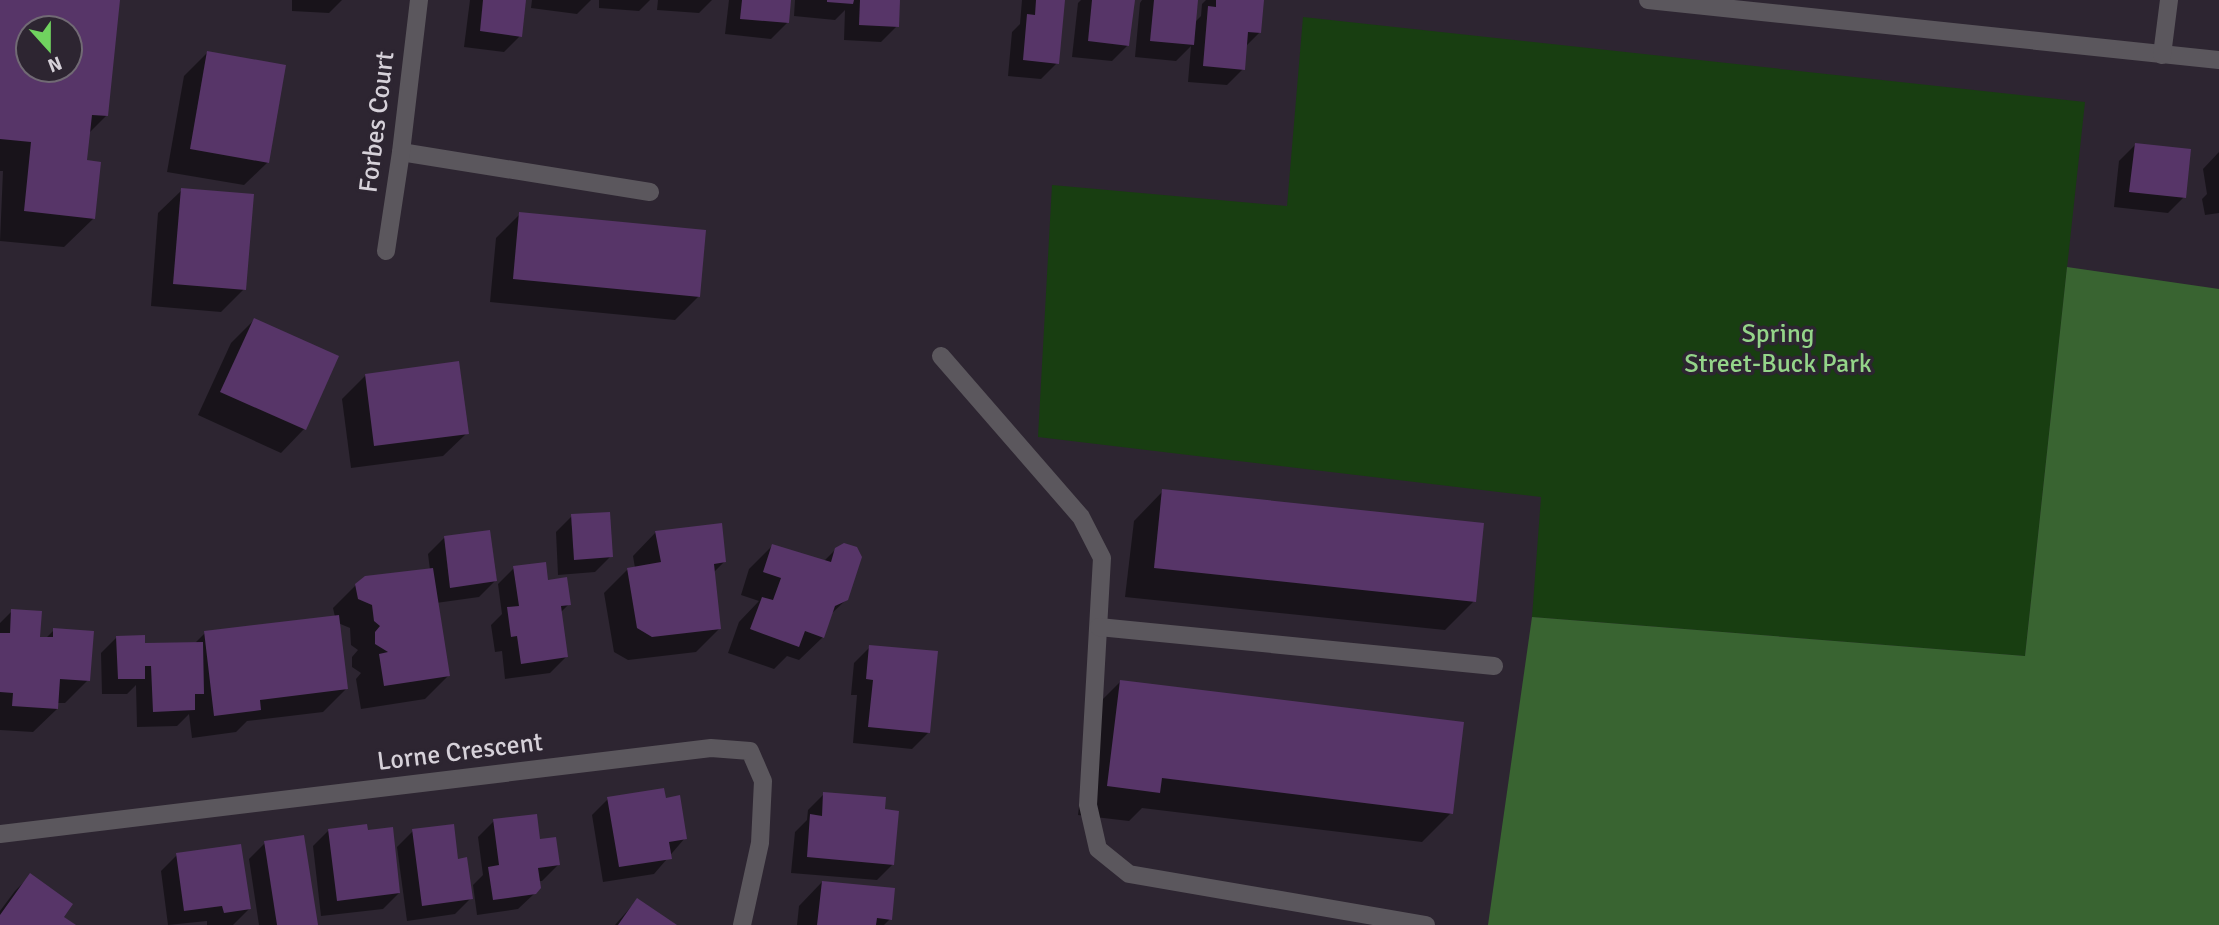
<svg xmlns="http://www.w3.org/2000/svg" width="2219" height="925" font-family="Signika,sans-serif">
<rect width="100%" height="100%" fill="#2d2531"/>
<path fill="#183e11" d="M1303,17L2085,102L2025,656L1532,617L1541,497L1038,437L1052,185L1287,206Z"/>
<path fill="#396431" d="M2067,267L2219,289V925H1488L1532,617L2025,656Z"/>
<g fill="#0007" fill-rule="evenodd">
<path d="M0,0H118L106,116L88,134L85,162L94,218L64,247L0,241L3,171H0ZM28,28H70V70H28Z"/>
<path d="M292,0H342L329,13L292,11Z"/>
<path d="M470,0H524L520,36L504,52L464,47Z"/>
<path d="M532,0H591L577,14L531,8Z"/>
<path d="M599,0H650L639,11L599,8Z"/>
<path d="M658,0H712L699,13L657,10Z"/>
<path d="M729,0H790L787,23L771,39L725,34Z"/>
<path d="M795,0H898L897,26L881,42L844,40L845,10L835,20L794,16Z"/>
<path d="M1022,0H1063L1057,63L1041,79L1008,76L1012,32L1020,24Z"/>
<path d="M1081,0H1133L1128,45L1112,61L1072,57L1078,3Z"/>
<path d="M1142,0H1196L1194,23L1201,16L1202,4L1206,0H1262L1260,32L1245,47L1243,69L1227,85L1188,82L1191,46L1176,61L1135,57L1140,3Z"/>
<path d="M207,53L268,162L244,185L167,172L184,76Z"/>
<path d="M2135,145L2184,197L2168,213L2114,207L2119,161Z"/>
<path d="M2219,152V213L2205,215L2202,199L2207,194L2203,169Z"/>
<path d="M182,190L244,289L221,312L151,306L158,213Z"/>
<path d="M520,214L699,296L675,320L490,302L496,238Z"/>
<path d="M254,320L337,357L304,429L281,453L198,415L231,343Z"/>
<path d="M366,375L467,433L443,456L351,468L342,399Z"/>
<path d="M1163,491L1474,601L1445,630L1125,597L1134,521Z"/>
<path d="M572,516L611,556L595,572L558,575L556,532Z"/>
<path d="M656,532L725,561L713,573L719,629L696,652L628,660L614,652L604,593L627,570L635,568L633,556Z"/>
<path d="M444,538L495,581L479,597L436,603L448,676L425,699L361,709L356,679L361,673L352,667V657L358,650L351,645L350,628L338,623L346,689L323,712L247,721L236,732L192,738L189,714L177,726L137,727L136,685L127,694H102L101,653L117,637L144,645L194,644L205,633L335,617L333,608L356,585L430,570L428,554Z"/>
<path d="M772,546L823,562L836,549L847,599L830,615L823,637L799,660L787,656L774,669L728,653L739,622L759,601L741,595L749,569Z"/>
<path d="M514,568L547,583L569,604L560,613L566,657L550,673L505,679L502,651L495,652L491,625L502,614L498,584Z"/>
<path d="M12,611L38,638L45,639L54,630L88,680L65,703H57V709L33,732L0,730V623Z"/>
<path d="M870,647L928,733L912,749L853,743L857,695H851L854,663Z"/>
<path d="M1120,682L1451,813L1422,842L1142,808L1129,821L1078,815L1091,711Z"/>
<path d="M824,794L883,811L893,864L877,880L791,873L795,832L807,820L808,810Z"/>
<path d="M608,799L664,800L685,838L654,874L603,882L592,815Z"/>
<path d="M494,821L539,841L558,865L542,881H538L535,893L518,909L477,915L473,885L483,875L478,837Z"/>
<path d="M329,830L399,893L383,909L321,916L313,846Z"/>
<path d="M413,831L457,861L471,898L455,914L407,921L397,847Z"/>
<path d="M265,843L316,925H259L249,859Z"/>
<path d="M177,855L249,909L233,925H207V921L168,925L161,871Z"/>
<path d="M31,875L62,917L73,925H0V911L15,891Z"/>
<path d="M822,882L890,919L884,925H797L799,906Z"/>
<path d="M637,900L674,925H615Z"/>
</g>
<g fill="#573568" fill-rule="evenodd">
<path d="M0,0H120L108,116L92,115L87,160L101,162L95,219L24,211L31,142L0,139ZM28,28H70V70H28Z"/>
<path d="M483,0H526L522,37L480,31Z"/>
<path d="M742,0H791L789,23L740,19Z"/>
<path d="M827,0H854L853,4L827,2Z"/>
<path d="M860,0H900L899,27L859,25Z"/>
<path d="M1036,0H1065L1059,64L1023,60L1027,14L1035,15Z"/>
<path d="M1092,0H1135L1129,46L1088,41Z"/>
<path d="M1154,0H1198L1194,45L1150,41Z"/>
<path d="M1216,0H1264L1261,33L1248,32L1245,70L1203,66L1208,6L1216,7Z"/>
<path d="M207,51L286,65L269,163L190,149Z"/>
<path d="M2135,143L2191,149L2186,198L2129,192Z"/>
<path d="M181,188L254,194L246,290L173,284Z"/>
<path d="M519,212L706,230L700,297L513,279Z"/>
<path d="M254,318L339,356L306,430L220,392Z"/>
<path d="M459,361L469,434L374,446L365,374Z"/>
<path d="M1162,489L1484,523L1476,602L1154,568Z"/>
<path d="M610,512L613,557L574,560L571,514Z"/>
<path d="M722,523L726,562L714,564L721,629L652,637L637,628L627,568L661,562L655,531Z"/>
<path d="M490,530L497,581L450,588L444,536Z"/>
<path d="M844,543L857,547L862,557L848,600L835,606L824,638L805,631L799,647L750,629L762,597L773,600L781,578L763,572L772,544L831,562L835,548Z"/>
<path d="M546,562L548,580L567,577L571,605L561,606L568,657L521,664L517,636L511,637L507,607L519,606L513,566Z"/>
<path d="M433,568L450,676L384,686L379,654L388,652L375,644V632L380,626L374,621L372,605L358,599L355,584L365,576Z"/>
<path d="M11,609L42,611L40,637H53V628L94,631L90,681L60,679L58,709L12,706L13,693L0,692V633H10Z"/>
<path d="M339,615L348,689L260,700L261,710L214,716L204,631Z"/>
<path d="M145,635V643L203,642L204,694H195V710L153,712L151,666H145V679H118L116,636Z"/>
<path d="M869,645L938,651L930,733L868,727L873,680L866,679Z"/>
<path d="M1120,680L1464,722L1453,814L1162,778L1160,793L1107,786Z"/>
<path d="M664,788L666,798L680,795L687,839L669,842L672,859L619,867L607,797Z"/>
<path d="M823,792L886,797L885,809L899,811L894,865L807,857L810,814L822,816Z"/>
<path d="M537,814L540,839L556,837L560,865L538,868L541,888L536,894L493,900L488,867L499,865L493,819Z"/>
<path d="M367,824L368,830L393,827L400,893L337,901L328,829Z"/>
<path d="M454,824L458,859L467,857L473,899L422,906L412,829Z"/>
<path d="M304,835L318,925H277L264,841Z"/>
<path d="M241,844L251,909L224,913L222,906L184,911L176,853Z"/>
<path d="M30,873L73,904L64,917L76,925H0V915Z"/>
<path d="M822,881L895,888L892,920L877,918L876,925H817Z"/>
<path d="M637,898L677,925H618Z"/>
</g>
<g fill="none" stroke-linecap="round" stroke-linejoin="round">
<g stroke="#5b575d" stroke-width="18">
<path d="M1648,0L2219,60"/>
<path d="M2162,55L2169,0"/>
<path d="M401,152L650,192"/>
<path d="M386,251L401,152L419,0"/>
<path d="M941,356L1081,517L1102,558L1088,805L1098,849L1129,874L1426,925"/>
<path d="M1099,627L1494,666"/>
<path d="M0,834L711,748L750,751L763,781L760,843L742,925"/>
</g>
</g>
<g text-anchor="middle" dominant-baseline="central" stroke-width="7" stroke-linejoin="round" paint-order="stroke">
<g font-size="26" fill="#d6d1d9" stroke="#2d2531">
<text transform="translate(377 122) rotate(-83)">Forbes Court</text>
<text transform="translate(460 752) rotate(-7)">Lorne Crescent</text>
</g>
<g font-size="26" fill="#94d589" stroke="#2d2531">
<text x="1778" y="334">Spring<tspan x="1778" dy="30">Street-Buck Park</tspan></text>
</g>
</g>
<g transform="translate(49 49) rotate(159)"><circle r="33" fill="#2d2531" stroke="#716a74" stroke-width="2"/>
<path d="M0-5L12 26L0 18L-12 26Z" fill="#70d35f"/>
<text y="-10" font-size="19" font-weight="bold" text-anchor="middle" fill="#d6d1d9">N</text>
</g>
</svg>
